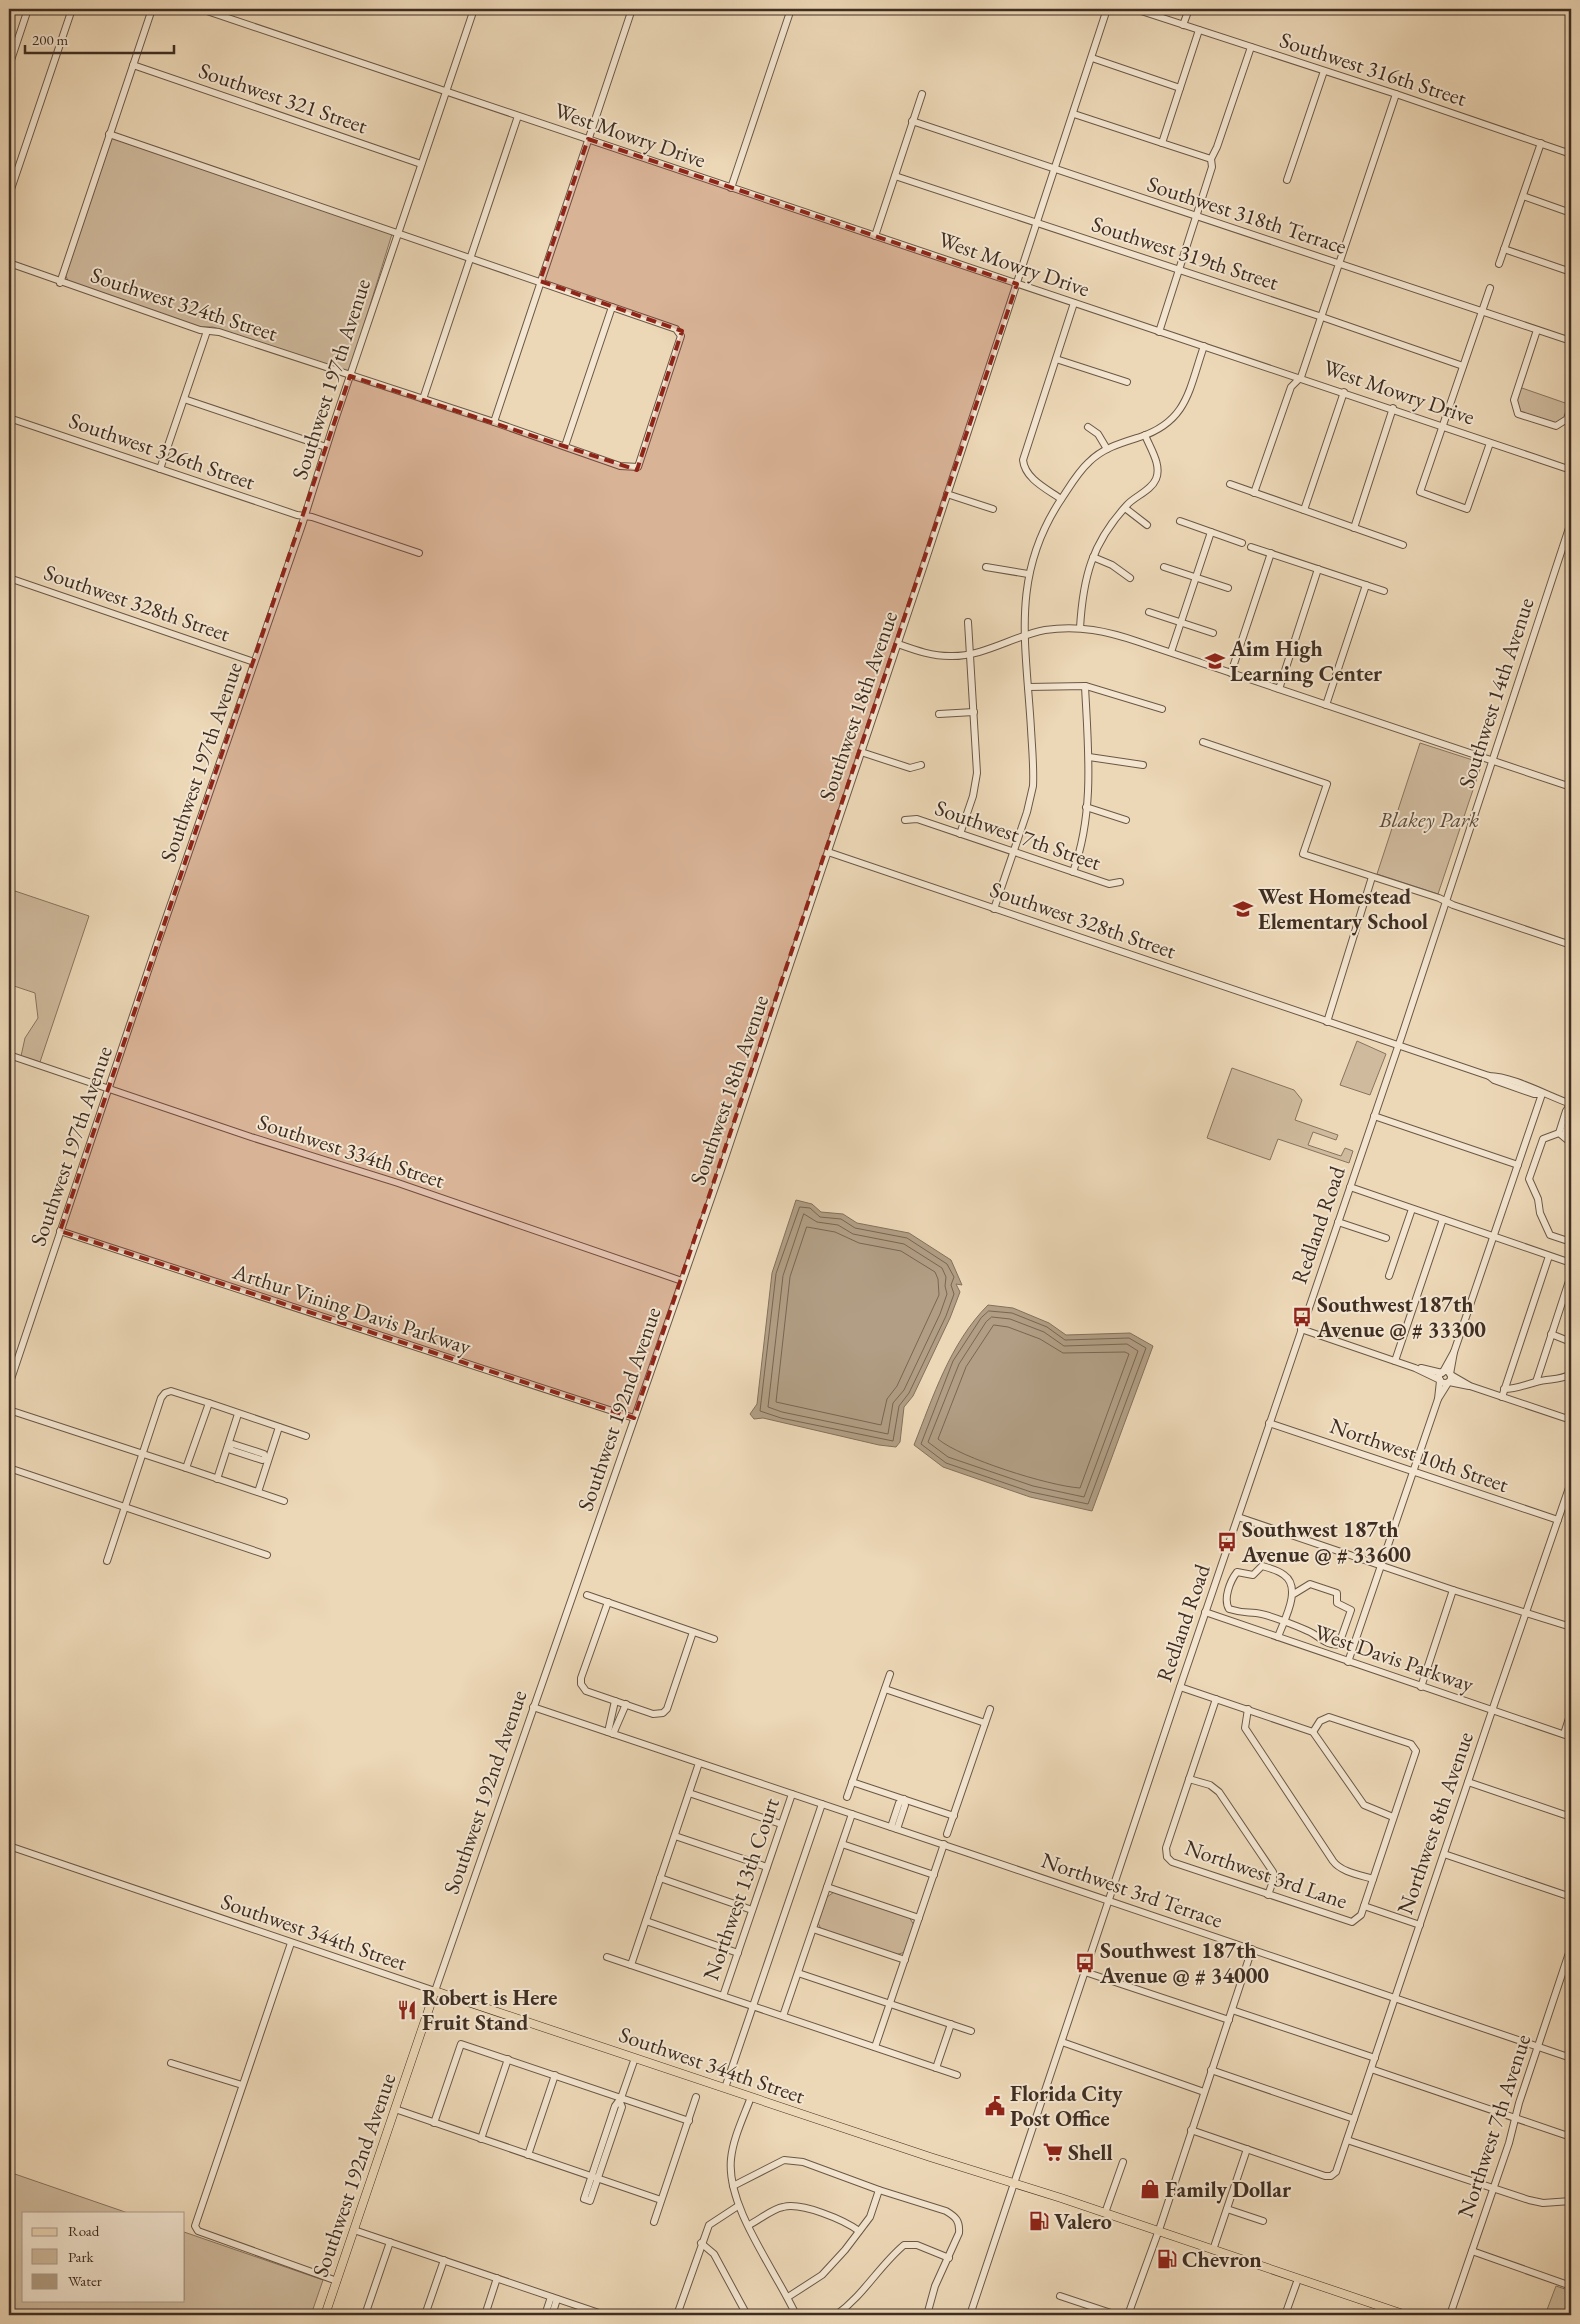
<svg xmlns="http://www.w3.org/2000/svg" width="1580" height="2324" font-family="'EB Garamond',serif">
<rect width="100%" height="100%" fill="#ecd7b6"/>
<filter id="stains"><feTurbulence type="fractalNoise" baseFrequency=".004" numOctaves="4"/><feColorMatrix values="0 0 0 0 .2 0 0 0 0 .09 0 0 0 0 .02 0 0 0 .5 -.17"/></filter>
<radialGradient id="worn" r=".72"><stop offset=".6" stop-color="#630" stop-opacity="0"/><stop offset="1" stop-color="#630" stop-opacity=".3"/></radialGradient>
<g fill="#cfba9d" stroke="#877460">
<path d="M111,135L392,234L350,370L341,371L213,327H200L69,283L65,274Z"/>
<path d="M1519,387L1571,405L1566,418L1556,426L1519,413L1516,407Z"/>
<path d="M1420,743L1482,763L1438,894L1377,874Z"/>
<path d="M15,891L89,916L40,1062L21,1056L25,1038L38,1018L35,993L11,985L9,991V909Z"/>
<path d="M1357,1041L1386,1054L1370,1095L1340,1085Z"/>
<path d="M1232,1068L1294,1090L1302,1100L1295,1120L1338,1135L1336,1140L1313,1132L1308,1145L1341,1156L1345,1148L1353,1151L1349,1163L1278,1139L1270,1160L1207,1138Z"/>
<path d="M834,1892L909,1917L914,1925L905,1952L896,1955L821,1929L818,1923L827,1897Z"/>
<path d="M9,2172L128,2213H24V2300H184V2232L323,2280L311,2315H9Z"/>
<path d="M1556,2286L1571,2291V2315H1545Z"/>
</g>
<g fill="#b19e84" stroke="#83715d">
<path d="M796,1200L812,1204L821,1212L843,1214L857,1223L909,1233L951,1260L962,1285L956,1284L960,1292L950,1318L913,1396L904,1407L900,1442L896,1447L879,1445L763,1418L754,1419L750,1414L757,1404L772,1273Z"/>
<path d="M988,1305L1013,1308L1049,1323L1066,1335L1130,1333L1153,1346L1092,1511L1030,1497L943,1467L914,1445C933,1397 950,1343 988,1305Z"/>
</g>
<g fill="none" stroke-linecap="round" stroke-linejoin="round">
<g stroke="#786653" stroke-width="1">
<path d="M800,1207L810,1208L820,1217L841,1219L855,1228L907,1238L947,1264L954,1277L951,1285L954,1294L946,1316L909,1393L899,1406L893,1441L781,1418L760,1411L776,1274Z"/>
<path d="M804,1214L817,1222L838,1225L853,1234L904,1244L942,1268L946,1277L945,1286L947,1294L940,1314L904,1390L893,1403L888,1434L782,1412L768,1407L783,1276Z"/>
<path d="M807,1227L835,1232L859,1243L901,1251L935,1272L938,1279L939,1295L897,1386L887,1399L881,1425L776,1402L790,1277Z"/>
<path d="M989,1311L1012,1313L1047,1327L1065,1340L1129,1338L1146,1348L1088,1504L1031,1492L946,1463L921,1444L953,1361L981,1318Z"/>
<path d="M992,1317L1010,1319L1044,1332L1064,1346L1127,1344L1138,1351L1084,1497L1033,1486L948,1457L928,1442L959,1364L986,1322Z"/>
<path d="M994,1325L1008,1327L1040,1339L1063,1353L1125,1352L1129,1354L1080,1488C1049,1486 960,1458 938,1439L966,1367Z"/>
</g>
<defs>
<g id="minor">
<path d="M201,9C658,163 1115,315 1571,470"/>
<path d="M1135,9L1396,94L1571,154"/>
<path d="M1407,10L1408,9"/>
<path d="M1183,25L1189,9"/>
<path d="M1092,58L1180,88"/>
<path d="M133,65L421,164"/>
<path d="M9,66L28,9"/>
<path d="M1074,114L1162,143L1199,30"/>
<path d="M912,121L1571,341"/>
<path d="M109,134L676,329L681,336L638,467L620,466L494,422"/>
<path d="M1162,143L1211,159"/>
<path d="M1211,159L1217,147L1251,47"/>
<path d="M895,176L1322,317L1463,366"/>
<path d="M1287,180L1324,71"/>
<path d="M731,188L791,9"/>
<path d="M9,195L72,9"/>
<path d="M1523,196L1571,213"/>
<path d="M875,236L922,94"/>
<path d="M1504,249L1571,272"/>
<path d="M9,263L200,330L219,332L494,422L632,9"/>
<path d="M1499,264L1541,143"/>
<path d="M60,283L152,9"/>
<path d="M1490,288L1420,492L1467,509L1490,443"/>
<path d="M1537,330L1514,400L1518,414L1556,426L1567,419L1571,407"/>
<path d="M1159,332L1212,167L1211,159"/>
<path d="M1056,359L1127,382"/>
<path d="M184,399L326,447"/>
<path d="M423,399L518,116"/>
<path d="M9,418L297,515L312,517L419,553"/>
<path d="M1088,427L1098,434L1107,449"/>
<path d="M565,446L612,307"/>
<path d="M160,469L207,331"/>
<path d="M1230,484L1403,545"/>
<path d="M1254,493L1291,387L1301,377L1396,94"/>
<path d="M947,494L993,509"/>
<path d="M1061,499C1047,489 1025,479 1023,460L1074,303"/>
<path d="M1125,508L1147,525"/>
<path d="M1304,510L1344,392"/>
<path d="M1180,521L1242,543"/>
<path d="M1354,528L1393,408"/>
<path d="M1251,547L1384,591"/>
<path d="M1093,557L1112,565L1130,578"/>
<path d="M986,567L1028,574"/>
<path d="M1164,567L1228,588"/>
<path d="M9,578L254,662"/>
<path d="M1149,612L1213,633"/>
<path d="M1080,628C1083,577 1092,543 1127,505C1135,496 1151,491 1156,479C1162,465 1150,448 1145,435"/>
<path d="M898,644C915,650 931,656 950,656C983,657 1013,636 1045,630C1079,625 1107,631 1139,642L1571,787"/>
<path d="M1171,652L1211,532"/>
<path d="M1231,673L1271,553"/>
<path d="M1028,687L1086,686L1162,709"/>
<path d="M1279,689L1318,569"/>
<path d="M1326,705L1366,585"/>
<path d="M939,714L974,712"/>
<path d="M1203,742L1327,784L1303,854L1439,898L1453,905L1571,945"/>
<path d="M861,752L910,768L921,765"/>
<path d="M1089,757L1143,765"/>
<path d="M1086,807L1126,820"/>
<path d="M905,820L917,819L1109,884L1120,882"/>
<path d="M960,834L973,796L977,773L968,622"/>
<path d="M828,852L1489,1076C1512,1076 1548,1096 1571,1104"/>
<path d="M1073,872C1095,812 1088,748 1085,686"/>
<path d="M994,909L1027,812L1033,786C1034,767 1032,748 1031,729C1026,643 1010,575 1062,498C1070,486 1078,472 1089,462C1103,448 1121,443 1140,437C1188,421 1189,389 1204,346"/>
<path d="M1327,1022L1372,877"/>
<path d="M9,1055L251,1137L398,1183L682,1281"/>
<path d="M1489,1076L1494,1080L1534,1094H1542"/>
<path d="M1374,1116L1518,1165"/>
<path d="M1559,1133L1566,1111L1571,1104"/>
<path d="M1564,1136L1571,1116"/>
<path d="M1571,1143L1559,1133L1543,1139L1529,1179L1538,1199L1540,1213L1550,1235L1571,1242"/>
<path d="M1350,1187L1571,1263"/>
<path d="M1338,1222L1386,1238"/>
<path d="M60,1231L634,1418"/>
<path d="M1389,1276L1412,1209"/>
<path d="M1301,1329L1415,1368L1440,1380"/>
<path d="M1551,1334L1571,1342"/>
<path d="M1395,1361L1443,1219"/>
<path d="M1421,1368L1442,1373"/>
<circle cx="1445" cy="1377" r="6"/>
<path d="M1443,1372L1454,1352"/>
<path d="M1450,1374L1454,1352L1542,1094"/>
<path d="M1451,1375L1470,1386L1571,1420"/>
<path d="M1449,1382L1469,1386"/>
<path d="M1536,1382L1571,1275"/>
<path d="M9,1385L156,947L302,525L333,426L474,9"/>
<path d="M1504,1389C1517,1389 1524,1385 1536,1382C1549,1378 1559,1381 1571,1374"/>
<path d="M1502,1397L1549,1256"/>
<path d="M1438,1399L1448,1383"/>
<path d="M9,1410L186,1468"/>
<path d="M1269,1423L1558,1520"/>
<path d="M228,1446L233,1444L264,1454L266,1458"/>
<path d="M230,1447L231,1450L262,1460L268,1459"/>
<path d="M9,1468L267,1555"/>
<path d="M217,1479L238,1414"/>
<path d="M258,1492L279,1427"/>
<path d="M284,1501L186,1468L209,1403L306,1436"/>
<path d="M1238,1517L1453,1590L1571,1627"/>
<path d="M107,1561L161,1398L165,1393L171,1391L209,1403"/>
<path d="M587,1595L714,1639"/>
<path d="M608,1602L581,1678V1684L586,1691L653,1714L663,1713L667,1709L693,1632"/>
<path d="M1205,1612L1571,1737"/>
<path d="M1278,1637C1283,1622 1303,1588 1284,1575C1278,1570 1269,1568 1262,1566L1253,1575L1237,1572C1230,1581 1223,1599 1229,1609C1242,1613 1244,1612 1256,1613C1267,1614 1297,1626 1308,1631C1318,1635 1327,1647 1339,1644L1351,1610L1337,1603V1593L1310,1584L1292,1595"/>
<path d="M1348,1662L1438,1399L1440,1381"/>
<path d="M1180,1687L1313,1732L1364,1805L1393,1817"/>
<path d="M1421,1687L1453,1590"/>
<path d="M885,1689L985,1723"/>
<path d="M1216,1699L1166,1848L1167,1857L1172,1862L1352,1922L1361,1915L1416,1751L1411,1744L1329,1717L1320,1721L1313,1732"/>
<path d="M533,1707L968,1853L1571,2058"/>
<path d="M1248,1709L1245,1728L1333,1861C1341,1872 1360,1875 1373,1879"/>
<path d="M608,1732L615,1701"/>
<path d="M613,1734L626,1704"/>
<path d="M1564,1734L1571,1712"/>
<path d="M1189,1779L1210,1785L1219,1792L1273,1872V1881L1268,1895"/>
<path d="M852,1782L954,1816"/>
<path d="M1468,1782L1571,1817"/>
<path d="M689,1793L781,1824"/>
<path d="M847,1797L890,1674"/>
<path d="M891,1827L899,1803L904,1799L905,1805L897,1829"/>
<path d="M947,1834L990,1709"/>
<path d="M675,1836L767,1867"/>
<path d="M842,1844L934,1875"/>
<path d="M9,1846L435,1991L721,1170L924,565L1107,9"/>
<path d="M1444,1854L1571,1897"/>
<path d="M660,1878L752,1910"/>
<path d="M827,1887L919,1918"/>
<path d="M1364,1906L1420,1925"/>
<path d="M646,1921L738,1953"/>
<path d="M813,1929L905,1960"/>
<path d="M291,1943L195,2226L198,2231L337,2281"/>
<path d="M607,1957L957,2075"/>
<path d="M631,1965L699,1763"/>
<path d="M1085,1972L1229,2020"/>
<path d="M798,1973L971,2031"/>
<path d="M723,1996L792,1794"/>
<path d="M1232,2010L1375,2058"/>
<path d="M783,2016L852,1814"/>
<path d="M1062,2042L1204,2092"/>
<path d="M875,2047L944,1844"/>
<path d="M171,2063L242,2085"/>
<path d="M936,2068L951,2024"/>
<path d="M1371,2069L1571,2137"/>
<path d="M1211,2070L1354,2119"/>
<path d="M725,2088L822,1804"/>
<path d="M751,2097C744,2116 733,2138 731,2159C726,2207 776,2271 796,2315"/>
<path d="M620,2102L622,2107L590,2201L584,2199L615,2106L621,2098L689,2121"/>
<path d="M395,2109L661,2200"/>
<path d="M434,2123L461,2044L621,2098L635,2058"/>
<path d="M1191,2130L1325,2176H1331L1336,2172L1495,1702L1571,1482"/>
<path d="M481,2139L508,2059"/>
<path d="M1347,2140L1529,2200L1543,2203L1571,2201"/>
<path d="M528,2155L555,2075"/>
<path d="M733,2186L784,2160L803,2162L879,2190L946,2211C956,2217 960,2221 959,2233L935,2286L927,2315"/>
<path d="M1227,2209L1263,2221"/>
<path d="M1105,2213L1123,2162"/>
<path d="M654,2222L696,2097"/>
<path d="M749,2225C759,2220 772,2209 783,2207C802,2202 844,2220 859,2231"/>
<path d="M354,2230L605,2315"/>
<path d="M701,2243L714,2254L747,2315"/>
<path d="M1213,2250L1247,2149"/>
<path d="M1472,2251L1571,2286"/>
<path d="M1060,2296L1117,2315"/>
<path d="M788,2297L822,2275L845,2250L870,2217L879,2190"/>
<path d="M365,2315L390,2242"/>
<path d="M425,2315L444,2260"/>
<path d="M485,2315L497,2278"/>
<path d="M545,2315L551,2297"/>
<path d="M552,2315L557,2299"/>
<path d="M677,2315L709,2225L738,2206"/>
<path d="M836,2315C864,2295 879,2266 904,2245H917L949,2258"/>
<path d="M970,2315L1180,1687L1402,1035L1571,522"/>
<path d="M1128,2315L1160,2227L1252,1949"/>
<path d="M1285,2315L1298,2279"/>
<path d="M1450,2315L1509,2143L1519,2103L1571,1947"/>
</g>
<path id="major" d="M325,2315L435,1991L930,2157L1061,2198L1406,2315"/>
</defs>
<use href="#minor" stroke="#6a5847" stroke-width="8"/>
<use href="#major" stroke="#3f2e22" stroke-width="9"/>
<use href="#minor" stroke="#f3e5d0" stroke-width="6"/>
<use href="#major" stroke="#ecd7b6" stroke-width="8"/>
</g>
<path fill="#8f2418" fill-opacity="0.2" stroke="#8f2418" stroke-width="4" stroke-dasharray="10 6" stroke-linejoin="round" d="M588,139L1017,284L634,1418L60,1231L350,376L637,470L682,331L540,281Z"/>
<defs>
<symbol id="school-bare" viewBox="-9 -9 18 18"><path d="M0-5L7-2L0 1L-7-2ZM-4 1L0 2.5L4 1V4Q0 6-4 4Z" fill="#8f2418" stroke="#f3e5d0" stroke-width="2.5" paint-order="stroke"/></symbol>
<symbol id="bus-bare" viewBox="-9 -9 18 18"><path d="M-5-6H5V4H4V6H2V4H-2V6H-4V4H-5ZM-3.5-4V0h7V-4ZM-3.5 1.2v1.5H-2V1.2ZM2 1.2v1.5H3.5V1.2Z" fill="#8f2418" stroke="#f3e5d0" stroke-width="2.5" paint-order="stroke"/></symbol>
<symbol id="restaurant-bare" viewBox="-9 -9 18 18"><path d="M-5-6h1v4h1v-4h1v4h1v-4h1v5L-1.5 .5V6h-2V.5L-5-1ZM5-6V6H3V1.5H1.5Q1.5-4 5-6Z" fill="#8f2418" stroke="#f3e5d0" stroke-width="2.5" paint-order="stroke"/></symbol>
<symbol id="civic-bare" viewBox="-9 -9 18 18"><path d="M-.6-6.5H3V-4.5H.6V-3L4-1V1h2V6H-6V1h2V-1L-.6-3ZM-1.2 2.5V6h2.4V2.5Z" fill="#8f2418" stroke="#f3e5d0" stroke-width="2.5" paint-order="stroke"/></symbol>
<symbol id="supermarket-bare" viewBox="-9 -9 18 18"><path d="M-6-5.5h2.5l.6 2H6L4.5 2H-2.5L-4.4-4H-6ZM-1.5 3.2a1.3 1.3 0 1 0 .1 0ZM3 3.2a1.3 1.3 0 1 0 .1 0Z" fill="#8f2418" stroke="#f3e5d0" stroke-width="2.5" paint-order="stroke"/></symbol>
<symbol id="shop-bare" viewBox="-9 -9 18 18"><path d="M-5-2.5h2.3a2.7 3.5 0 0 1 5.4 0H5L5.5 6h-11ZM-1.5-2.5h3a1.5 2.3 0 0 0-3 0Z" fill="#8f2418" stroke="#f3e5d0" stroke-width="2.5" paint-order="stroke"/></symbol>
<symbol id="fuel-bare" viewBox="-9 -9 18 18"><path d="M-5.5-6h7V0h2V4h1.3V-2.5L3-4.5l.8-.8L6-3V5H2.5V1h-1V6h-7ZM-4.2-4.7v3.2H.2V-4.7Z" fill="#8f2418" stroke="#f3e5d0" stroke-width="2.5" paint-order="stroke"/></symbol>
</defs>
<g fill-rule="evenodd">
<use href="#school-bare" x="1201" y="647" width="28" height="28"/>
<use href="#school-bare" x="1229" y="895" width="28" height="28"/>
<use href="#bus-bare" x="1288" y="1303" width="28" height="28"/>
<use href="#bus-bare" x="1213" y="1528" width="28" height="28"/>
<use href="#bus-bare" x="1071" y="1949" width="28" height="28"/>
<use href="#restaurant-bare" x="393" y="1996" width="28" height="28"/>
<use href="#civic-bare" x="981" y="2092" width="28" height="28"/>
<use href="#supermarket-bare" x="1039" y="2138" width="28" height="28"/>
<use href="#shop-bare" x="1136" y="2175" width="28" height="28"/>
<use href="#fuel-bare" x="1025" y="2207" width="28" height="28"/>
<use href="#fuel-bare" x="1153" y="2245" width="28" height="28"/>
</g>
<g text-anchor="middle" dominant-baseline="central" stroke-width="4" stroke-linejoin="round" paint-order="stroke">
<g font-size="22" fill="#3f2e22" stroke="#f3e5d0">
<text transform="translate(1373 69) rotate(18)">Southwest 316th Street</text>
<text transform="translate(283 98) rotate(19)">Southwest 321 Street</text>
<text transform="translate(630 135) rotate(19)">West Mowry Drive</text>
<text transform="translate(1247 215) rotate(18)">Southwest 318th Terrace</text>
<text transform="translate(1185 253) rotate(18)">Southwest 319th Street</text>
<text transform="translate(1014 264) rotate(19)">West Mowry Drive</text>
<text transform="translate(184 304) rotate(18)">Southwest 324th Street</text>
<text transform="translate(331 379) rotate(-72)">Southwest 197th Avenue</text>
<text transform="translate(1399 392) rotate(19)">West Mowry Drive</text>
<text transform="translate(162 451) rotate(19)">Southwest 326th Street</text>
<text transform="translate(137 603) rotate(19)">Southwest 328th Street</text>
<text transform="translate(1496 693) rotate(-72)">Southwest 14th Avenue</text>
<text transform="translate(858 706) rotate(-71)">Southwest 18th Avenue</text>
<text transform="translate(201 762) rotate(-71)">Southwest 197th Avenue</text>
<text transform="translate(1018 835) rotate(19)">Southwest 7th Street</text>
<text transform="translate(1083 920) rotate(19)">Southwest 328th Street</text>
<text transform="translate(729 1090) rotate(-71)">Southwest 18th Avenue</text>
<text transform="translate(71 1146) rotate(-71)">Southwest 197th Avenue</text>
<text transform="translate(351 1151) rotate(18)">Southwest 334th Street</text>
<text transform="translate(1318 1225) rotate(-71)">Redland Road</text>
<text transform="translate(352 1309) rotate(18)">Arthur Vining Davis Parkway</text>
<text transform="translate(619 1409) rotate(-71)">Southwest 192nd Avenue</text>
<text transform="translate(1419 1455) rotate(19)">Northwest 10th Street</text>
<text transform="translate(1183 1623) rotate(-71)">Redland Road</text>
<text transform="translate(1394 1658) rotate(19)">West Davis Parkway</text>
<text transform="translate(485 1792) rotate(-71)">Southwest 192nd Avenue</text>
<text transform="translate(1435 1823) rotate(-71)">Northwest 8th Avenue</text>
<text transform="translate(1266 1874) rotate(19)">Northwest 3rd Lane</text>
<text transform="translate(741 1889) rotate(-71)">Northwest 13th Court</text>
<text transform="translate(1132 1890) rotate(19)">Northwest 3rd Terrace</text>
<text transform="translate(314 1932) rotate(19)">Southwest 344th Street</text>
<text transform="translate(712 2065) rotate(19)">Southwest 344th Street</text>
<text transform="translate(1494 2126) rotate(-72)">Northwest 7th Avenue</text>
<text transform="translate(354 2175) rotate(-71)">Southwest 192nd Avenue</text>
</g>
<g font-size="22" font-weight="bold" fill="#3f2e22" stroke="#f3e5d0" text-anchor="start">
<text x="1230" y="648">Aim High<tspan x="1230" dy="25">Learning Center</tspan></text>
<text x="1258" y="896">West Homestead<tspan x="1258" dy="25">Elementary School</tspan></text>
<text x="1317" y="1304">Southwest 187th<tspan x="1317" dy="25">Avenue @ # 33300</tspan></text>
<text x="1242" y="1529">Southwest 187th<tspan x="1242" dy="25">Avenue @ # 33600</tspan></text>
<text x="1100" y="1950">Southwest 187th<tspan x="1100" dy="25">Avenue @ # 34000</tspan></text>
<text x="422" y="1997">Robert is Here<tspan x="422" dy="25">Fruit Stand</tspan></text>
<text x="1010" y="2093">Florida City<tspan x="1010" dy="25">Post Office</tspan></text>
<text x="1068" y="2152">Shell</text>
<text x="1165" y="2189">Family Dollar</text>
<text x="1054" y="2221">Valero</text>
<text x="1182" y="2259">Chevron</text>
</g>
<g font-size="22" font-style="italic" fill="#5c4a3b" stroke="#f3e5d0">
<text x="1429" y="819">Blakey Park</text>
</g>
</g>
<rect width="1580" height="2324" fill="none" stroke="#ecd7b6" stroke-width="30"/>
<rect x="10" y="10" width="1560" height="2304" fill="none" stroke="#3f2e22" stroke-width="2.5"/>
<rect x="15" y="15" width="1550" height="2294" fill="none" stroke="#3f2e22"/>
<rect x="22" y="2212" width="162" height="90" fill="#f3e5d0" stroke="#ab9c8a"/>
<rect x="32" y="2228" width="25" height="8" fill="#ecd7b6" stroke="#ab9c8a"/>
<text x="68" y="2236" font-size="15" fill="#3f2e22">Road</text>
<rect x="32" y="2249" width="25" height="15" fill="#cfba9d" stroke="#ab9c8a"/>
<text x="68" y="2262" font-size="15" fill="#3f2e22">Park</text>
<rect x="32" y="2274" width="25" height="15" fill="#b19e84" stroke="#ab9c8a"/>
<text x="68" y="2286" font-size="15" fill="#3f2e22">Water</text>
<path d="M25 45v8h149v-8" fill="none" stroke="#3f2e22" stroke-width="2.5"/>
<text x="32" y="45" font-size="15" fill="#3f2e22" stroke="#f3e5d0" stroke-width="4" paint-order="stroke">200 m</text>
<rect width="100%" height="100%" filter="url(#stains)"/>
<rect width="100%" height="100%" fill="url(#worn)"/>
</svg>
